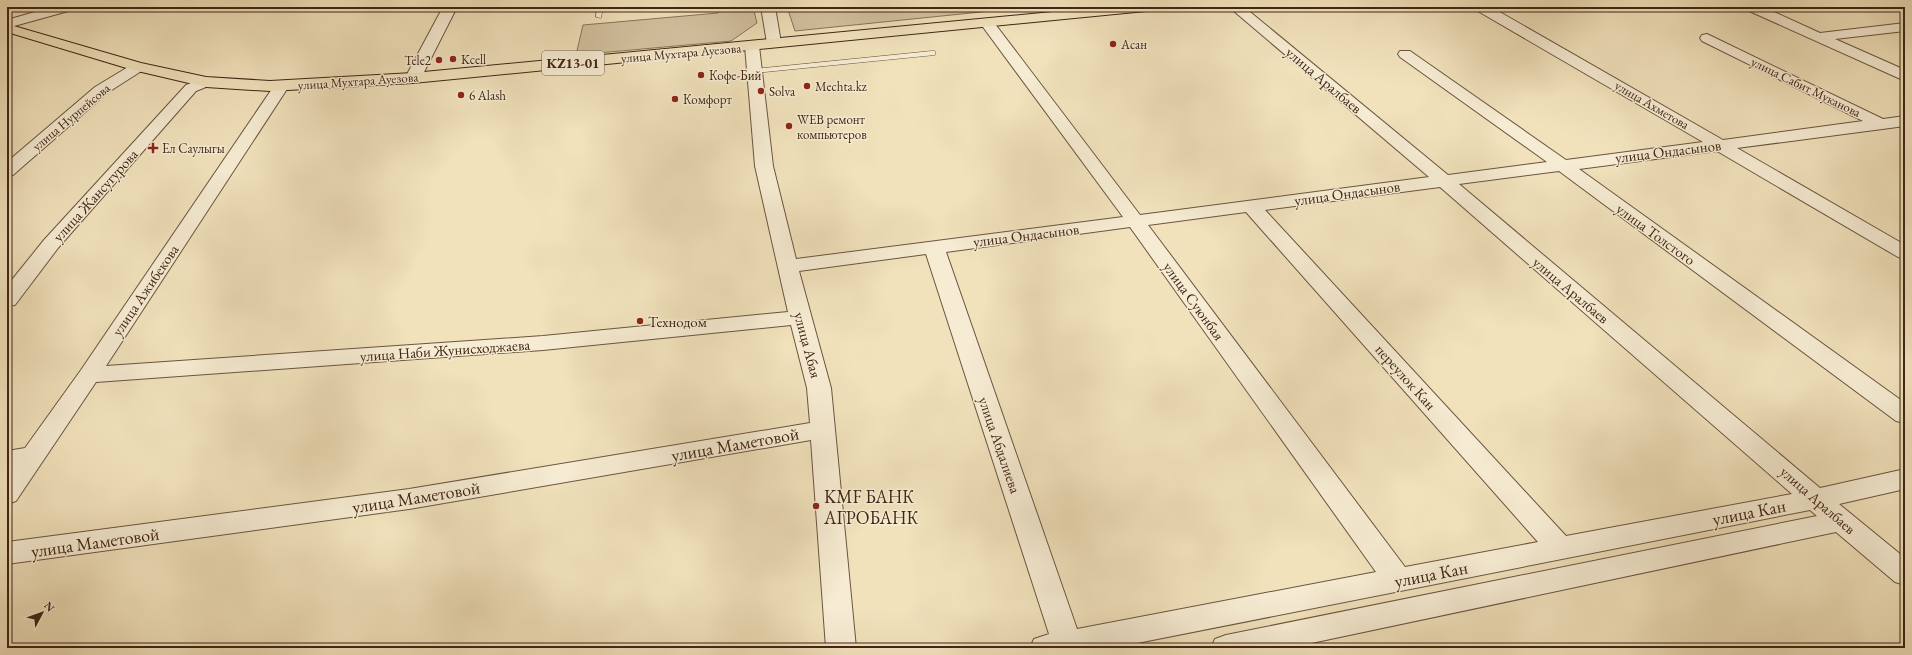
<svg xmlns="http://www.w3.org/2000/svg" width="1912" height="655" font-family="'EB Garamond',serif">
<rect width="100%" height="100%" fill="#f1e2bc"/>
<filter id="stains"><feTurbulence type="fractalNoise" baseFrequency=".005" numOctaves="4"/><feColorMatrix values="0 0 0 0 .2 0 0 0 0 .09 0 0 0 0 .02 0 0 0 .5 -.17"/></filter>
<radialGradient id="worn" r=".72"><stop offset=".6" stop-color="#630" stop-opacity="0"/><stop offset="1" stop-color="#630" stop-opacity=".3"/></radialGradient>
<g fill="#d3c2a0" stroke="#8a745a">
<path d="M718,7H753L757,23L731,41L576,55L583,25L718,13Z"/>
<path d="M787,7H1030L795,31Z"/>
</g>
<g fill="none" stroke-linecap="round" stroke-linejoin="round">
<defs>
<g id="service">
<path d="M597,7H603L601,18L596,17Z"/>
<path d="M932,51H935V55L755,73L751,71L755,69Z"/>
</g>
<g id="minor">
<path d="M52,7H74L72,10L7,28V20Z"/>
<path d="M443,7H457L421,78L418,81L413,83L408,81L405,78Z"/>
<path d="M761,7H775L781,43L779,46H769L767,43Z"/>
<path d="M1229,7H1244L1448,175L1547,162L1400,57L1398,54L1400,51H1410L1566,160L1703,142L1476,10L1474,7H1491L1723,140L1863,121L1702,41L1700,38L1702,35L1707,34L1883,119L1905,116V126L1737,148L1905,245V259L1898,257L1717,151L1579,169L1905,403V423L1896,421L1559,171L1459,184L1820,488L1905,469V489L1839,504L1905,558V585L1895,582L1836,532L1288,648H1211L1215,639L1226,635L1817,516L1810,510L1112,648H1030L1034,639L1049,634L926,254L799,271L831,388L856,648H826L811,440L409,509L7,564V542L409,489L810,423L807,388L791,325L543,350L96,382L16,501L7,504V474L11,469H7V451L25,448L81,370L276,83L281,81L286,83L289,86L106,366L543,336L788,312L755,166L745,46L747,43H757L759,46L773,166L796,259L1123,217L980,23L982,20H992L1140,215L1429,177ZM1440,187L1792,494L1566,536L1265,210ZM1246,212L1538,542L1405,567L1148,225ZM1130,227L1376,572L1077,629L946,252Z"/>
<path d="M1745,7H1763L1820,33L1905,23V31L1835,39L1905,70V81L1747,10Z"/>
<path d="M138,63L143,64L145,67L143,70L107,93L13,175L7,176V162L95,87L133,64Z"/>
<path d="M206,77L211,79L214,82L211,85L196,91L58,248L15,305L7,306V286L44,240L186,85Z"/>
</g>
<path id="primary" d="M1104,7H1153L1151,10L1146,11L413,83L270,91L206,87L133,70L7,32V24L141,63L206,77L270,81L413,73Z"/>
</defs>
<use href="#service" stroke="#6c543f" stroke-width="1"/>
<use href="#minor" stroke="#6c543f" stroke-width="2"/>
<use href="#primary" stroke="#402515" stroke-width="2"/>
<path stroke="#402515" stroke-width="1.5" stroke-dasharray="2 1.5" stroke-linecap="butt" d="M898,7L902,13"/>
<use href="#service" fill="#f6ecd3" fill-rule="evenodd"/>
<use href="#minor" fill="#f6ecd3" fill-rule="evenodd"/>
<use href="#primary" fill="#f1e2bc" fill-rule="evenodd"/>
</g>
<g fill="#8f2418" stroke="#f6ecd3" stroke-width="1.5">
<circle cx="1113" cy="44" r="4"/>
<circle cx="453" cy="59" r="4"/>
<circle cx="439" cy="60" r="4"/>
<circle cx="701" cy="75" r="4"/>
<circle cx="807" cy="86" r="4"/>
<circle cx="761" cy="91" r="4"/>
<circle cx="461" cy="95" r="4"/>
<circle cx="675" cy="99" r="4"/>
<circle cx="789" cy="126" r="4"/>
<path d="M151 142h4v4h4v4h-4v4h-4v-4h-4v-4h4z"/>
<circle cx="640" cy="321" r="4"/>
<circle cx="816" cy="506" r="4"/>
</g>
<g text-anchor="middle" dominant-baseline="central" stroke-width="3" stroke-linejoin="round" paint-order="stroke">
<g font-size="13" fill="#402515" stroke="#f6ecd3" text-anchor="start">
<text x="1121" y="44">Асан</text>
<text x="461" y="59">Kcell</text>
<text x="431" y="60" text-anchor="end">Tele2</text>
<text x="709" y="75">Кофе-Бий</text>
<text x="815" y="86">Mechta.kz</text>
<text x="769" y="91">Solva</text>
<text x="469" y="95">6 Alash</text>
<text x="683" y="99">Комфорт</text>
<text x="797" y="119">WEB ремонт<tspan x="797" dy="15">компьютеров</tspan></text>
<text x="162" y="148">Ел Саулыгы</text>
</g>
<g font-size="13" fill="#402515" stroke="#f6ecd3">
<text transform="translate(681 53) rotate(-5)">улица Мухтара Ауезова</text>
<text transform="translate(358 81) rotate(-4)">улица Мухтара Ауезова</text>
<text transform="translate(1806 87) rotate(26)">улица Сабит Муканова</text>
<text transform="translate(1652 105) rotate(30)">улица Ахметова</text>
<text transform="translate(71 117) rotate(-40)">улица Нурпейсова</text>
</g>
<rect fill="#f6ecd3" stroke="#77614e" stroke-width="1" x="542" y="51" width="62" height="24" rx="3"/>
<g font-size="14" font-weight="bold" fill="#402515">
<text x="573" y="63">KZ13-01</text>
</g>
<g font-size="15" fill="#402515" stroke="#f6ecd3">
<text transform="translate(1324 80) rotate(40)">улица Аралбаев</text>
<text transform="translate(1668 151) rotate(-7)">улица Ондасынов</text>
<text transform="translate(1347 193) rotate(-8)">улица Ондасынов</text>
<text transform="translate(95 195) rotate(-48)">улица Жансугурова</text>
<text transform="translate(1656 234) rotate(36)">улица Толстого</text>
<text transform="translate(1026 235) rotate(-7)">улица Ондасынов</text>
<text transform="translate(145 290) rotate(-56)">улица Ажибекова</text>
<text transform="translate(1571 290) rotate(40)">улица Аралбаев</text>
<text transform="translate(1194 301) rotate(54)">улица Суюнбая</text>
<text transform="translate(808 345) rotate(75)">улица Абая</text>
<text transform="translate(445 350) rotate(-4)">улица Наби Жунисходжаева</text>
<text transform="translate(1406 377) rotate(48)">переулок Кан</text>
<text transform="translate(1000 445) rotate(71)">улица Абдалиева</text>
<text transform="translate(1818 500) rotate(41)">улица Аралбаев</text>
</g>
<g font-size="15" fill="#402515" stroke="#f6ecd3" text-anchor="start">
<text x="648" y="321">Технодом</text>
</g>
<g font-size="18" fill="#402515" stroke="#f6ecd3">
<text transform="translate(735 444) rotate(-10)">улица Маметовой</text>
<text transform="translate(416 497) rotate(-9)">улица Маметовой</text>
<text transform="translate(1749 512) rotate(-11)">улица Кан</text>
<text transform="translate(95 542) rotate(-8)">улица Маметовой</text>
<text transform="translate(1431 574) rotate(-11)">улица Кан</text>
</g>
<g font-size="18" fill="#402515" stroke="#f6ecd3" text-anchor="start">
<text x="824" y="496">KMF БАНК<tspan x="824" dy="21">АГРОБАНК</tspan></text>
</g>
</g>
<rect width="1912" height="655" fill="none" stroke="#f1e2bc" stroke-width="24"/>
<rect x="8" y="8" width="1896" height="639" fill="none" stroke="#402515" stroke-width="2"/>
<rect x="12" y="12" width="1888" height="631" fill="none" stroke="#402515"/>
<g transform="translate(42 613) rotate(49)" stroke="#f6ecd3" stroke-width="3" paint-order="stroke">
<path d="M0-3L7 15L0 10L-7 15Z" fill="#402515"/>
<text y="-6" font-size="11" font-weight="bold" text-anchor="middle" fill="#402515">N</text>
</g>
<rect width="100%" height="100%" filter="url(#stains)"/>
<rect width="100%" height="100%" fill="url(#worn)"/>
</svg>
